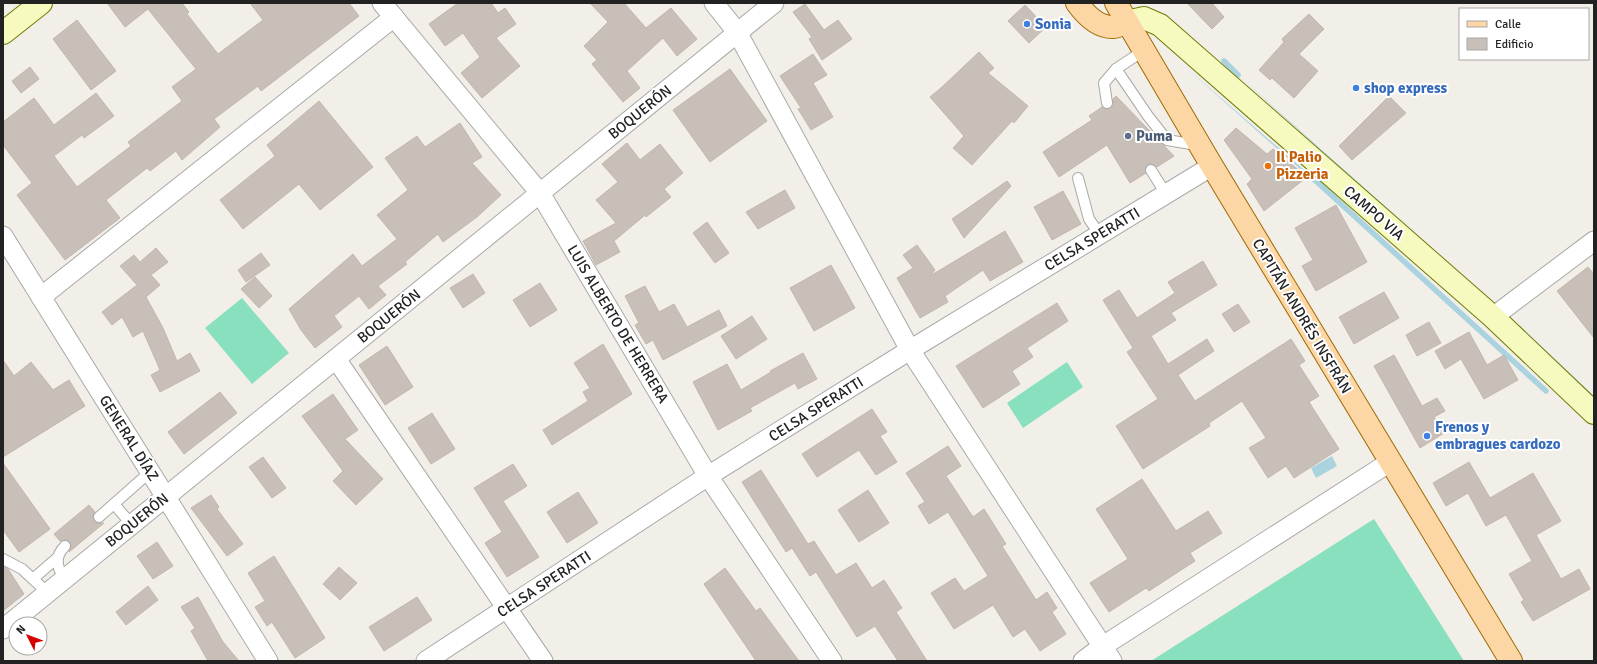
<svg xmlns="http://www.w3.org/2000/svg" width="1597" height="664" font-family="Signika,sans-serif">
<rect width="100%" height="100%" fill="#f2efe9"/>
<g fill="#88e0be">
<path d="M242,298L289,353L252,384L205,328Z"/>
<path d="M1067,362L1083,387L1023,428L1007,403Z"/>
<path d="M1374,519L1464,661H1151Z"/>
</g>
<g fill="#aad3df">
<path d="M1184,66L1311,176L1309,177Z"/>
<path d="M1232,70L1487,297L1485,298Z"/>
<path d="M1520,326L1594,396V398L1519,327Z"/>
<path d="M1332,456L1337,466L1316,478L1311,468Z"/>
</g>
<g fill="none" stroke-linecap="round" stroke-linejoin="round">
<g stroke="#aad3df" stroke-width="5.5">
<path d="M1224,61L1238,75"/>
<path d="M1306,172L1546,391"/>
</g>
</g>
<g fill="#c7bfb8" stroke="#c4b6ab">
<path d="M107,3H182L189,12L187,14L218,54L263,20L250,3H349L359,16L261,91L258,86L214,119L220,127L182,160L176,151L150,171L147,168L106,200L120,218L65,260L17,195L32,183L3,145V122L34,98L54,125L96,93L114,116L84,138L82,135L54,156L77,187L131,146L128,142L182,101L172,87L196,69L148,9L125,27Z"/>
<path d="M458,3H491L498,13L505,8L516,24L496,38L520,66L482,98L461,73L480,57L463,33L445,46L429,24Z"/>
<path d="M590,3H624L646,28L671,8L697,39L677,56L663,38L627,71L640,88L623,102L592,64L597,60L584,46L608,22Z"/>
<path d="M1187,3H1212L1224,17L1212,29Z"/>
<path d="M805,4L824,30L838,20L852,39L822,60L809,39L812,37L793,12Z"/>
<path d="M1025,5L1046,27L1029,43L1008,21Z"/>
<path d="M1309,14L1324,29L1299,54L1318,71L1294,98L1272,78L1270,80L1259,70L1284,42L1282,39Z"/>
<path d="M77,20L116,71L91,90L53,39Z"/>
<path d="M979,52L994,68L988,73L1028,106L1014,123L1012,121L972,165L953,148L964,136L930,97L942,87Z"/>
<path d="M813,54L827,75L813,83L833,117L811,130L798,109L801,108L780,76Z"/>
<path d="M30,67L39,79L21,93L12,81Z"/>
<path d="M730,69L767,121L710,162L673,110Z"/>
<path d="M1116,96L1174,156L1157,167L1151,164L1147,165L1145,170L1146,173L1130,183L1107,145L1059,177L1043,152L1092,120L1089,116L1102,107L1105,109L1111,108L1113,105V99Z"/>
<path d="M1389,96L1406,113L1352,160L1339,146Z"/>
<path d="M319,101L373,167L320,210L299,184L243,229L220,200L275,156L267,145Z"/>
<path d="M460,123L482,157L472,163L501,195L477,217L443,242L438,234L405,262L407,264L378,286L386,295L369,309L359,296L334,316L342,327L315,348L301,330L289,309L353,254L362,266L397,239L377,215L408,190L385,158L417,136L425,147Z"/>
<path d="M1236,128L1267,154L1273,149L1307,177L1264,211L1247,184L1252,179L1224,140Z"/>
<path d="M627,143L640,160L660,144L683,173L664,189L671,197L646,217L645,215L614,241L620,252L596,265L583,241L616,223L596,200L618,182L602,164Z"/>
<path d="M1007,181L1011,186L964,238L952,219Z"/>
<path d="M785,190L795,208L758,229L746,212Z"/>
<path d="M1063,191L1081,224L1052,240L1034,207Z"/>
<path d="M1336,205L1367,262L1316,291L1302,266L1313,260L1295,228Z"/>
<path d="M707,222L729,253L715,263L693,233Z"/>
<path d="M1005,231L1023,262L990,281L983,270L945,296L948,302L920,318L897,278L913,268L903,255L917,245L935,270L930,276Z"/>
<path d="M156,248L168,262L151,275L160,285L146,297L163,328L177,361L190,353L200,371L160,392L151,375L160,370L143,331L133,337L122,317L112,325L102,312L137,285L120,266L134,255L140,262Z"/>
<path d="M261,253L270,265L246,282L238,270Z"/>
<path d="M1203,261L1217,285L1171,313L1176,320L1151,336L1168,364L1207,339L1214,351L1178,375L1195,401L1291,339L1305,361L1299,365L1319,396L1309,402L1339,449L1294,478L1286,466L1268,478L1249,448L1266,438L1242,401L1209,423L1210,426L1143,469L1116,426L1158,399L1127,352L1133,348L1103,300L1119,290L1137,318L1175,293L1168,282Z"/>
<path d="M831,265L855,308L814,331L790,288Z"/>
<path d="M1588,267L1594,274V338L1557,291Z"/>
<path d="M473,274L485,293L463,308L450,288Z"/>
<path d="M255,277L272,296L259,308L241,289Z"/>
<path d="M540,283L557,310L530,327L513,300Z"/>
<path d="M645,286L659,312L674,304L687,327L719,310L727,326L663,360L653,340L646,344L635,325L639,323L625,296Z"/>
<path d="M1384,292L1399,318L1354,344L1339,317Z"/>
<path d="M1057,303L1068,321L1027,348L1033,357L1012,371L1020,384L983,408L956,366Z"/>
<path d="M1238,304L1250,322L1234,332L1222,314Z"/>
<path d="M752,316L767,339L736,359L721,336Z"/>
<path d="M1429,322L1441,343L1417,356L1406,335Z"/>
<path d="M1469,332L1487,365L1504,355L1518,380L1484,399L1461,359L1445,369L1435,351Z"/>
<path d="M603,344L632,394L552,445L543,430L588,401L583,392L590,388L574,363Z"/>
<path d="M387,346L413,387L385,405L359,365Z"/>
<path d="M803,353L817,379L798,389L795,383L750,408L752,411L718,430L693,382L727,364L741,390L771,372L770,371Z"/>
<path d="M1394,355L1422,406L1437,398L1445,411L1434,417L1444,433L1420,448L1374,366Z"/>
<path d="M3,360L14,376L31,362L53,390L69,380L85,406L3,457Z"/>
<path d="M220,392L237,413L184,454L168,432Z"/>
<path d="M333,394L358,430L345,439L383,479L356,505L333,481L343,471L302,416Z"/>
<path d="M872,409L887,432L880,436L897,462L876,475L859,450L817,477L802,454Z"/>
<path d="M432,413L455,449L431,464L408,428Z"/>
<path d="M948,446L961,466L946,476L973,517L984,509L1006,544L1002,546L1036,600L1047,592L1057,608L1052,612L1066,634L1040,651L1025,629L1013,637L993,605L954,629L931,593L955,578L964,591L988,576L948,512L929,524L918,506L925,502L906,473Z"/>
<path d="M263,457L286,488L272,498L249,467Z"/>
<path d="M1469,462L1490,498L1533,473L1561,521L1536,535L1561,579L1579,569L1590,589L1533,621L1521,602L1524,600L1509,574L1532,561L1506,515L1486,526L1468,493L1446,506L1433,483Z"/>
<path d="M3,463L50,529L19,552L3,530Z"/>
<path d="M513,464L527,486L503,501L539,557L507,577L485,543L502,532L474,488Z"/>
<path d="M761,470L808,544L814,541L836,575L856,563L872,588L884,580L902,608L896,612L927,661H898L875,626L857,637L816,572L810,576L792,548L786,552L742,482Z"/>
<path d="M1142,479L1176,531L1208,511L1222,533L1190,553L1195,561L1149,591L1146,588L1109,612L1090,583L1128,559L1096,509Z"/>
<path d="M868,490L889,523L859,542L838,510Z"/>
<path d="M578,492L598,523L567,543L547,512Z"/>
<path d="M211,495L219,507L217,509L243,544L227,556L191,508Z"/>
<path d="M89,505L95,512L93,515L94,521L97,523H104L69,552L71,547L69,541L66,540L60,541L54,534Z"/>
<path d="M157,542L173,566L153,579L137,556Z"/>
<path d="M274,556L325,638L295,658L272,622L267,626L255,607L265,601L248,573Z"/>
<path d="M3,566L8,569L24,594L3,611Z"/>
<path d="M339,567L357,583L340,600L323,584Z"/>
<path d="M725,568L756,611L760,608L799,661H756L704,584Z"/>
<path d="M148,586L158,600L126,625L116,612Z"/>
<path d="M198,597L223,642L239,661H208L191,631L195,628L181,607Z"/>
<path d="M417,597L432,620L384,651L369,627Z"/>
</g>
<g fill="none" stroke-linecap="round" stroke-linejoin="round">
<defs>
<g id="lane">
<path d="M1116,69L1148,116L1167,140L1197,145"/>
<path d="M1107,103L1104,83L1116,69L1143,51"/>
<path d="M1151,170L1166,194"/>
<path d="M1078,178L1089,219L1100,235"/>
<path d="M114,504L132,525"/>
<path d="M99,517L150,472"/>
<path d="M3,559L22,569L48,593"/>
<path d="M34,578L57,558"/>
<path d="M64,579C57,567 54,557 65,546"/>
</g>
<g id="street">
<path d="M382,3L540,193L708,476L832,661"/>
<path d="M714,3L737,32L910,350L1112,661"/>
<path d="M3,236L268,661"/>
<path d="M41,297L394,17"/>
<path d="M1493,317L1594,241"/>
<path d="M336,359L543,661"/>
<path d="M3,629L774,3"/>
<path d="M426,661L708,476L910,350L1212,166"/>
<path d="M1083,661L1103,646L1390,462"/>
</g>
<g id="secondary">
<path d="M1126,22L1144,18L1160,25L1493,317L1594,413"/>
<path d="M3,33L41,3"/>
</g>
<g id="primary">
<path d="M1077,3C1085,14 1098,28 1114,27C1118,27 1123,23 1126,22"/>
<path d="M1116,3L1212,166L1511,661"/>
</g>
</defs>
<use href="#lane" stroke="#a9a9a9" stroke-width="12"/>
<use href="#street" stroke="#a9a9a9" stroke-width="21"/>
<use href="#secondary" stroke="#707d05" stroke-width="24"/>
<use href="#primary" stroke="#a06b00" stroke-width="24"/>
<use href="#lane" stroke="#fff" stroke-width="10"/>
<use href="#street" stroke="#fff" stroke-width="19"/>
<use href="#secondary" stroke="#f7fabf" stroke-width="22"/>
<use href="#primary" stroke="#fcd6a4" stroke-width="22"/>
</g>
<g fill="#3f7fe0" stroke="#fff" stroke-width="1.5">
<circle cx="1027" cy="24" r="4"/>
<circle cx="1356" cy="88" r="4"/>
<circle cx="1427" cy="436" r="4"/>
</g>
<circle fill="#5c6f8a" stroke="#fff" stroke-width="1.5" cx="1128" cy="136" r="4"/>
<circle fill="#e8710a" stroke="#fff" stroke-width="1.5" cx="1268" cy="166" r="4"/>
<g text-anchor="middle" dominant-baseline="central" stroke-width="4" stroke-linejoin="round" paint-order="stroke">
<g font-size="15" font-weight="bold" fill="#366cbe" stroke="#fff" text-anchor="start">
<text x="1035" y="24">Sonia</text>
<text x="1364" y="88">shop express</text>
<text x="1435" y="427">Frenos y<tspan x="1435" dy="17">embragues cardozo</tspan></text>
</g>
<g font-size="15" fill="#222" stroke="#fff">
<text transform="translate(640 112) rotate(-39)">BOQUERÓN</text>
<text transform="translate(1374 213) rotate(41)">CAMPO VIA</text>
<text transform="translate(1092 239) rotate(-31)">CELSA SPERATTI</text>
<text transform="translate(389 316) rotate(-39)">BOQUERÓN</text>
<text transform="translate(1302 316) rotate(59)">CAPITÁN ANDRÉS INSFRÁN</text>
<text transform="translate(618 324) rotate(59)">LUIS ALBERTO DE HERRERA</text>
<text transform="translate(816 409) rotate(-32)">CELSA SPERATTI</text>
<text transform="translate(129 438) rotate(58)">GENERAL DÍAZ</text>
<text transform="translate(137 520) rotate(-39)">BOQUERÓN</text>
<text transform="translate(544 584) rotate(-33)">CELSA SPERATTI</text>
</g>
<g font-size="15" font-weight="bold" fill="#4e5e75" stroke="#fff" text-anchor="start">
<text x="1136" y="136">Puma</text>
</g>
<g font-size="15" font-weight="bold" fill="#c56008" stroke="#fff" text-anchor="start">
<text x="1276" y="157">Il Palio<tspan x="1276" dy="17">Pizzeria</tspan></text>
</g>
</g>
<rect width="1597" height="664" fill="none" stroke="#222222" stroke-width="8"/>
<rect x="1459" y="8" width="130" height="52" fill="#ffffff" stroke="#a7a7a7"/>
<rect x="1467" y="21" width="20" height="6" fill="#fcd6a4" stroke="#a7a7a7"/>
<text x="1495" y="28" font-size="12" fill="#222222">Calle</text>
<rect x="1467" y="38" width="20" height="12" fill="#c7bfb8" stroke="#a7a7a7"/>
<text x="1495" y="48" font-size="12" fill="#222222">Edificio</text>
<g transform="translate(28 636) rotate(312)"><circle r="19" fill="#ffffff" stroke="#a7a7a7"/>
<path d="M0-3L7 15L0 10L-7 15Z" fill="#d40000"/>
<text y="-6" font-size="11" font-weight="bold" text-anchor="middle" fill="#222222">N</text>
</g>
</svg>
